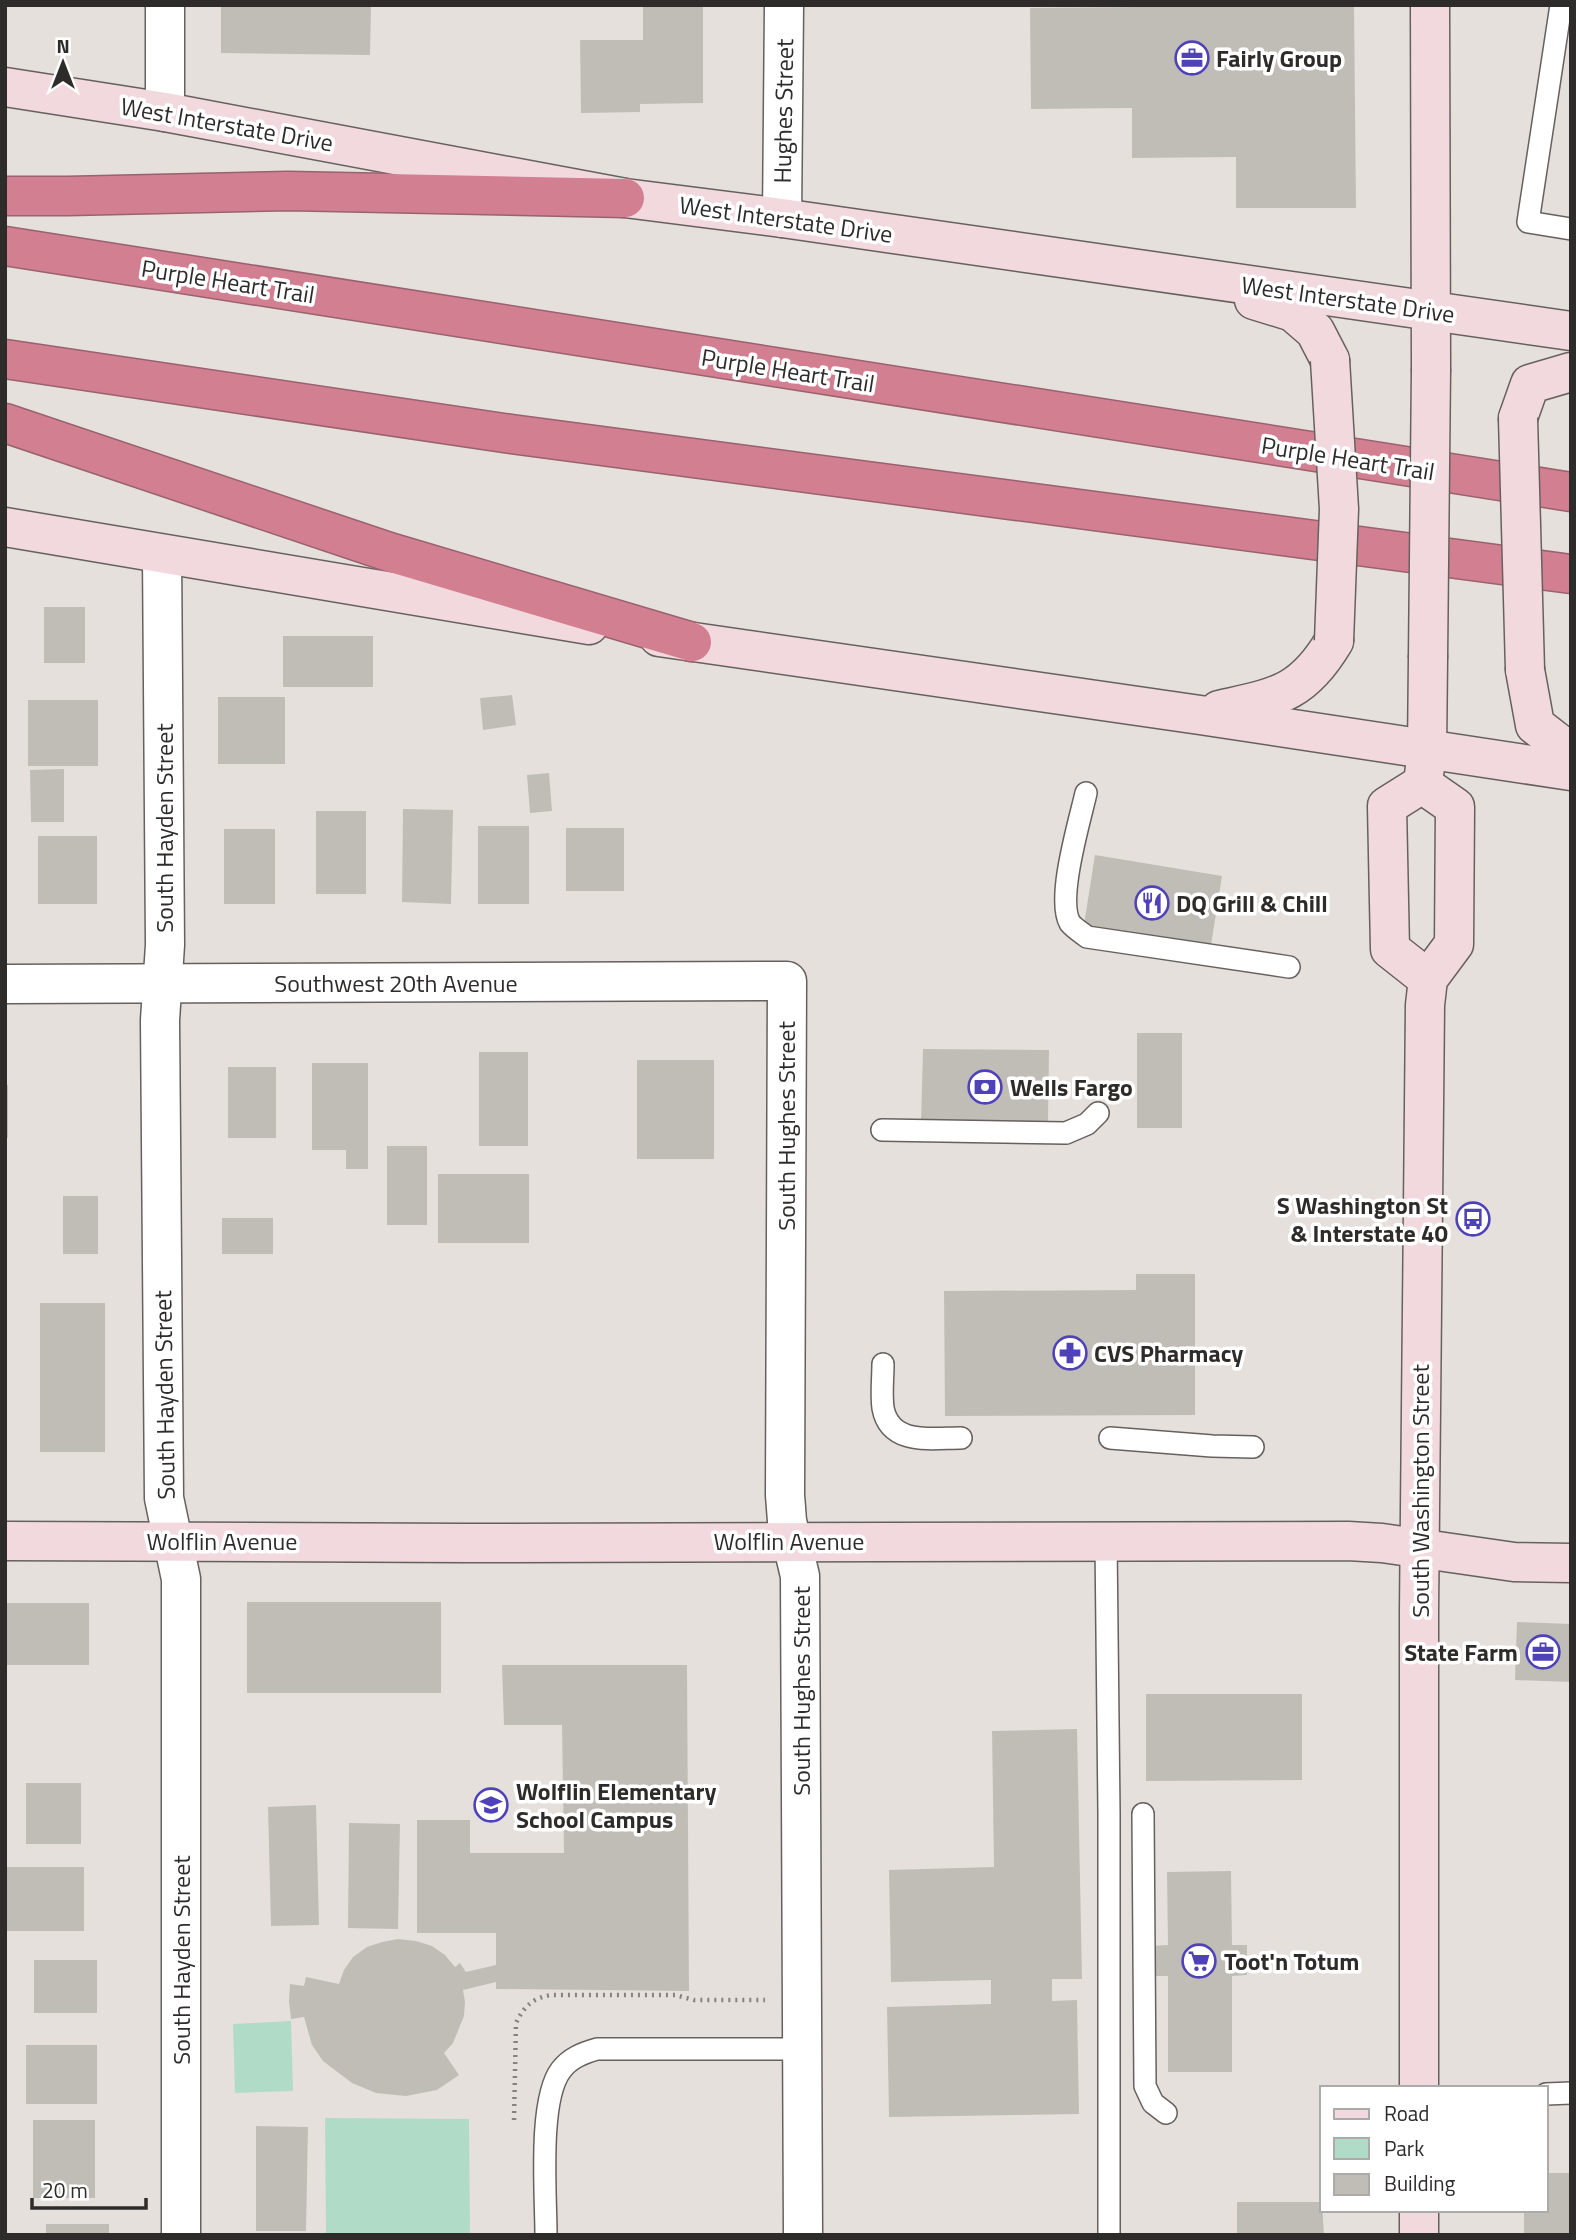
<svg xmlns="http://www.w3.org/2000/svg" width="1576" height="2240" font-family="'Titillium Web',sans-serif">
<rect width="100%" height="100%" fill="#e5e0dc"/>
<g fill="#b0dbc6">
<path d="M291,2021L293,2091L235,2093L233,2024Z"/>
<path d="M325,2118L469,2119L470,2235H326Z"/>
</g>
<g fill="#c0bdb7">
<path d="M221,5H371L370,55L221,53Z"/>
<path d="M643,5H703V103L640,104V112L581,113L580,40H643Z"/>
<path d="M1354,5L1356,208H1236V157L1132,158V108L1031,109L1030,8Z"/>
<rect x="44" y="607" width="41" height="56"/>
<rect x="283" y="636" width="90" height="51"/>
<path d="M512,695L516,725L483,730L480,698Z"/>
<rect x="218" y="697" width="67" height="67"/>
<rect x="28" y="700" width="70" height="66"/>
<path d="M64,769V822H31L30,770Z"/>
<path d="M549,773L552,811L530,813L527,775Z"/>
<path d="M403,809L453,810L451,904L402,902Z"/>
<rect x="316" y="811" width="50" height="83"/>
<rect x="478" y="826" width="51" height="78"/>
<rect x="566" y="828" width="58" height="63"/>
<rect x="224" y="829" width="51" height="75"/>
<rect x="38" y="836" width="59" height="68"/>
<path d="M1095,855L1222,876L1210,951L1083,931Z"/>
<rect x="1137" y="1033" width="45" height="95"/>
<path d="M923,1049L1049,1050L1048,1124L921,1123Z"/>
<rect x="479" y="1052" width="49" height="94"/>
<rect x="637" y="1060" width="77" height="99"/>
<path d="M312,1063H368V1169H346V1150H312Z"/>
<rect x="228" y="1067" width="48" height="71"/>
<rect x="5" y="1085" width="3" height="53"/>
<rect x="387" y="1146" width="40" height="79"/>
<rect x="438" y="1174" width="91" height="69"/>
<rect x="63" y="1196" width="35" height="58"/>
<rect x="222" y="1218" width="51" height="36"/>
<path d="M1136,1274H1195V1415L945,1416L944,1291L1136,1290Z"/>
<rect x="40" y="1303" width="65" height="149"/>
<rect x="247" y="1602" width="194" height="91"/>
<rect x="5" y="1603" width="84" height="62"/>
<path d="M1517,1622L1571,1624V1682L1515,1680Z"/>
<path d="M502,1665H687L689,1991L496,1989V1982L463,1990L465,2002L464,2016L453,2043L444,2053L459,2075L437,2090L406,2096L376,2093L352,2083L323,2061L312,2045L304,2017L291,2019L289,2001L290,1984L304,1986L306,1977L339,1984L344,1970L353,1957L367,1947L382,1942L398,1939L416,1941L432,1946L445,1955L455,1967L460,1963L466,1972L496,1965V1933H417V1820H470V1853H564L562,1725H504Z"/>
<path d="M1146,1694H1302V1780L1146,1781Z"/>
<path d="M1077,1729L1082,1979H1052V2001L1077,2000L1079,2114L889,2117L887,2007L991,2004V1980L891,1982L889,1870L994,1867L992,1731Z"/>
<rect x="26" y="1783" width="55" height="61"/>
<path d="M316,1805L319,1925L271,1926L268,1807Z"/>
<path d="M349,1823L400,1824L398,1929L348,1928Z"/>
<rect x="5" y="1867" width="79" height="64"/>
<path d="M1231,1871L1232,1945H1247V1975L1232,1976V2072H1168V1976H1152L1151,1946L1168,1945L1167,1872Z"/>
<rect x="34" y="1960" width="63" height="53"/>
<rect x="26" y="2045" width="71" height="59"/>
<rect x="33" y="2120" width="62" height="78"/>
<path d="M256,2126L308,2127L306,2231H256Z"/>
<path d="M1546,2173H1571V2235H1524V2210H1546Z"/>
<path d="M1237,2202H1322L1324,2235H1237Z"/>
<rect x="46" y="2224" width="63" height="11"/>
</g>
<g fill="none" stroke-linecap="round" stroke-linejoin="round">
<defs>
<g id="lane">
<path d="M1561,5L1528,222L1571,229"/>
<path d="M1086,793C1080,820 1056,899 1070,923C1074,928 1082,933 1087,937L1289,967"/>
<path d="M882,1130L1066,1133L1087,1124L1098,1113"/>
<path d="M883,1364C883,1378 881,1394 883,1408C890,1446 932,1438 961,1438"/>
<path d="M1110,1438L1212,1446L1253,1447"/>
<path d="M1106,1541L1109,1813V2235"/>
<path d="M1143,1814L1145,2086L1153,2103L1166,2113"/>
<path d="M1546,2094L1571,2093"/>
<path d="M546,2235C546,2195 538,2100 561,2070C570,2058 583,2053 597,2049H803"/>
</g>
<g id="street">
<path d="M165,112V5"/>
<path d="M782,218L784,5"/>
<path d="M162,554L165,945L160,1020L164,1498L181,1579V2235"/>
<path d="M5,984L787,981L785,1495L787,1521L800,1576L803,2235"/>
</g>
<g id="secondary">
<path d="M1430,5L1431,369"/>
<path d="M5,87L165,112L625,198L782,218L1571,331"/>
<path d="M1254,300L1293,312L1315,331L1330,360"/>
<path d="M1518,418L1530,384L1571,372"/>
<path d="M5,527L589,625"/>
<path d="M659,637L1200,715L1571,771"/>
<path d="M1525,670L1535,725L1571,753"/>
<path d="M1219,710C1276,697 1302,695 1334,641"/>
<path d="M1424,775L1427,751L1428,658"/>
<path d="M1422,784L1387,806L1390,949L1428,979"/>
<path d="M5,1541L465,1543L1348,1541L1382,1543L1514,1562L1571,1563"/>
<path d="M1419,2088V1611L1425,1005L1428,979L1454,944L1455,807L1422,784"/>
<path d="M1419,2210V2235"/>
</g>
<g id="highway">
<path d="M5,196H68L288,191L625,198"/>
<path d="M5,246L1571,492"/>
<path d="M5,359L511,434L1571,574"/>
<path d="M5,423L389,552L692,642"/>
</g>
</defs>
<use href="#lane" stroke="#66615e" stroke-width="24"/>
<use href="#street" stroke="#66615e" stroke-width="41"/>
<use href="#secondary" stroke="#66615e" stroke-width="41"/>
<use href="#highway" stroke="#99626e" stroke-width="41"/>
<path stroke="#85827f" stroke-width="4.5" stroke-dasharray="2 5" stroke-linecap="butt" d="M514,2120L516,2023C524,2006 533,1998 551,1995H675L694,2000H765"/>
<use href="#lane" stroke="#fff" stroke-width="21"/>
<use href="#street" stroke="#fff" stroke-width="38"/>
<use href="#secondary" stroke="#f2d9de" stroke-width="38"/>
<use href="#highway" stroke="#d37f92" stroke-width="38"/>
<defs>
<g id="secondary-bridge">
<path d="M1330,360L1339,509L1334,641"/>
<path d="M1518,418L1525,670"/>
<path d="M1428,658L1431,369"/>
</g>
</defs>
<use href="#secondary-bridge" stroke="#66615e" stroke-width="41" stroke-linecap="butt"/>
<use href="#secondary-bridge" stroke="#f2d9de" stroke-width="38"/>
</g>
<defs>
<symbol id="office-ring" viewBox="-11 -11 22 22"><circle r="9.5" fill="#fff" stroke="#4f42b9" stroke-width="1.5"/><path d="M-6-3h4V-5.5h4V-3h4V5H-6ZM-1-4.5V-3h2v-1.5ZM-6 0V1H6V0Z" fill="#4f42b9"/></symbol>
<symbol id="restaurant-ring" viewBox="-11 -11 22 22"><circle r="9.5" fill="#fff" stroke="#4f42b9" stroke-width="1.5"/><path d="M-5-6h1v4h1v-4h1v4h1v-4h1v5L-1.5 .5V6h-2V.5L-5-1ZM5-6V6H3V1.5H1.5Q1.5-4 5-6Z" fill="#4f42b9"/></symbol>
<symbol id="bank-ring" viewBox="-11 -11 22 22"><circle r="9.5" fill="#fff" stroke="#4f42b9" stroke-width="1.5"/><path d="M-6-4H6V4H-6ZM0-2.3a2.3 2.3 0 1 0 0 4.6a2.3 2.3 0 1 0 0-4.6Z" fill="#4f42b9"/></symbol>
<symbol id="bus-ring" viewBox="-11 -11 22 22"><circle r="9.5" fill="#fff" stroke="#4f42b9" stroke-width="1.5"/><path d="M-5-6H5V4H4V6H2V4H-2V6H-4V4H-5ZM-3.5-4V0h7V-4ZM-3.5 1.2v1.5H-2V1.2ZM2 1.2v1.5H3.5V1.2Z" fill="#4f42b9"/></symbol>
<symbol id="pharmacy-ring" viewBox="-11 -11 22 22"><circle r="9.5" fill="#fff" stroke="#4f42b9" stroke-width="1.5"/><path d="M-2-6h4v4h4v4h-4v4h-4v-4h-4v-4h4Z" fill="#4f42b9"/></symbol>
<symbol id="school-ring" viewBox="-11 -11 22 22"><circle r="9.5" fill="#fff" stroke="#4f42b9" stroke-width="1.5"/><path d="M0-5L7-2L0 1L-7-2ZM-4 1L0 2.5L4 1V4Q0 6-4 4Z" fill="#4f42b9"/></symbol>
<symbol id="supermarket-ring" viewBox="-11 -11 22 22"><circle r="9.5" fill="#fff" stroke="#4f42b9" stroke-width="1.5"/><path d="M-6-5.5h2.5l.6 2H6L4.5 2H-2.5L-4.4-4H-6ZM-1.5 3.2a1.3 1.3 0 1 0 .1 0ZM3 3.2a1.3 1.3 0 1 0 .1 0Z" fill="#4f42b9"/></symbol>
</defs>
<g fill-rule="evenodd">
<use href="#office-ring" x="1173" y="39" width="38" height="38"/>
<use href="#restaurant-ring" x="1133" y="884" width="38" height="38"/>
<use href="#bank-ring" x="966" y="1068" width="38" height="38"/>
<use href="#bus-ring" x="1454" y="1200" width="38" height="38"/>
<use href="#pharmacy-ring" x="1051" y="1334" width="38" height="38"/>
<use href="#office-ring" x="1524" y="1633" width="38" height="38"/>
<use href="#school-ring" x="472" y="1786" width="38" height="38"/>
<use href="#supermarket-ring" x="1180" y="1942" width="38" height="38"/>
</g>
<g text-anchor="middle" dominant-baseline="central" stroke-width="7" stroke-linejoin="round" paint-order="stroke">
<g font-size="24" font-weight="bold" fill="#2e2c2b" stroke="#fff" text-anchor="start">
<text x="1216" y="58">Fairly Group</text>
<text x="1176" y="903">DQ Grill &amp; Chill</text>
<text x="1010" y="1087">Wells Fargo</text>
<text x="1448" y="1205" text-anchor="end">S Washington St<tspan x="1448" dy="28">&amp; Interstate 40</tspan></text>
<text x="1094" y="1353">CVS Pharmacy</text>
<text x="1518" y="1652" text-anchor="end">State Farm</text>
<text x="516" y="1791">Wolflin Elementary<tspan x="516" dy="28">School Campus</tspan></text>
<text x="1224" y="1961">Toot'n Totum</text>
</g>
<g font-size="24" fill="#2e2c2b" stroke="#fff">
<text transform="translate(783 111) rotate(-89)">Hughes Street</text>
<text transform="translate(227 124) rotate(10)">West Interstate Drive</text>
<text transform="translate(786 219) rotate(8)">West Interstate Drive</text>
<text transform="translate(228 281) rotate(9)">Purple Heart Trail</text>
<text transform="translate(1348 299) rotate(8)">West Interstate Drive</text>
<text transform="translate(788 370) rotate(9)">Purple Heart Trail</text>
<text transform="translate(1348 458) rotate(9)">Purple Heart Trail</text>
<text transform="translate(164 828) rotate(-90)">South Hayden Street</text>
<text x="396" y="983">Southwest 20th Avenue</text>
<text transform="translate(786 1126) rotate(-90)">South Hughes Street</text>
<text transform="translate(164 1395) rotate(-91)">South Hayden Street</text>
<text transform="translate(1420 1491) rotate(-90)">South Washington Street</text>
<text x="222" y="1541">Wolflin Avenue</text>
<text x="789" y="1541">Wolflin Avenue</text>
<text transform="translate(801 1691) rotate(-90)">South Hughes Street</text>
<text transform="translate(181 1960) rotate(-90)">South Hayden Street</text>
</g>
</g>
<rect width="1576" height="2240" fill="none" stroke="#2e2c2b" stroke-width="14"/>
<rect x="1320" y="2086" width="228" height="126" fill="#ffffff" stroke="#ababaa" stroke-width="2"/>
<rect x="1334" y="2109" width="35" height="10" fill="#f2d9de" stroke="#ababaa" stroke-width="2"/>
<text x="1384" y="2121" font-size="21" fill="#2e2c2b">Road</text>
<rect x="1334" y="2138" width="35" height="21" fill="#b0dbc6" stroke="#ababaa" stroke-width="2"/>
<text x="1384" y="2156" font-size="21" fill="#2e2c2b">Park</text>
<rect x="1334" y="2174" width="35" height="21" fill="#c0bdb7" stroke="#ababaa" stroke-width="2"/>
<text x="1384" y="2191" font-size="21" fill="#2e2c2b">Building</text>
<g transform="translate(63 63)" stroke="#ffffff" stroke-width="5" paint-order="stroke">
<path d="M0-5L12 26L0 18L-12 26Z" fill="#2e2c2b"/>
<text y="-10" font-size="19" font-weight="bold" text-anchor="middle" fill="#2e2c2b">N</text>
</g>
<path d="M32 2198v10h114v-10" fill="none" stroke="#2e2c2b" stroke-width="3.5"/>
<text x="42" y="2198" font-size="21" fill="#2e2c2b" stroke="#ffffff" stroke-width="5" paint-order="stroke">20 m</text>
</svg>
